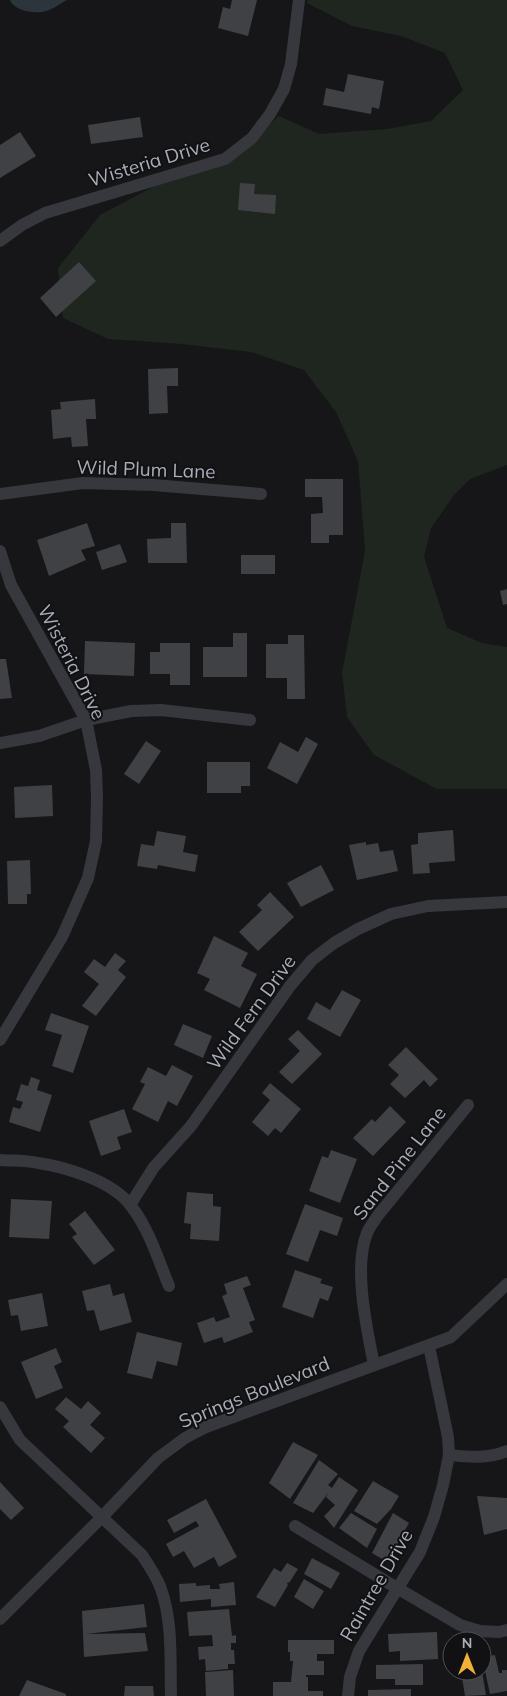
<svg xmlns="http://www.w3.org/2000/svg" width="507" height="1696" font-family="Mulish,sans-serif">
<rect width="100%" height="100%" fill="#161618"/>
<path fill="#1e261f" d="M308,0H507V465L470,479L454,495L431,528L424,557L447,628L482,643L507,647V789H437L374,755L347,717L342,673L365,551L358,461L336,412L304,370L251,352L182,344L108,339L63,318L58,268L100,215L166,180L242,148L279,116L319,134L387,129L431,121L463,90L445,53L401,36L352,26L307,3Z"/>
<path fill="#2c353c" d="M10,0H67C61,3 55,8 49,10C38,15 15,12 10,0Z"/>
<g fill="#404145">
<path d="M232,0H257L248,36L218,28L223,7L230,9Z"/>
<path d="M348,74L384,81L379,109L372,107L371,114L323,105L326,88L344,92Z"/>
<path d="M140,117L143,137L91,144L88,125Z"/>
<path d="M20,132L36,156L0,178V145Z"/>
<path d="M240,183L255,184L254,194L276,195L275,214L238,210Z"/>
<path d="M79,262L96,281L56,317L40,298Z"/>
<path d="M178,368V386H167L168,413L149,414L148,369Z"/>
<path d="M95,399L96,419H86L88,446L72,447L71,437L53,439L51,410L61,409L60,402Z"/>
<path d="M305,479H343V535H329V543H311V514L323,513L322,497H305Z"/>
<path d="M87,523L95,546L81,550L86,560L49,576L37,540Z"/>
<path d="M171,523H186L187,563H148L147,539L171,538Z"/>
<path d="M120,544L127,562L102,570L96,552Z"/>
<rect x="241" y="555" width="34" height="19"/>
<path d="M507,589V604L503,605L500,591Z"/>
<path d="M233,633H247V677H203V647H233Z"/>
<path d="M288,635H304L305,699H287V678H266V644H288Z"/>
<path d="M85,641L135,643L134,676L84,674Z"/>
<path d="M160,643H190V685H170V674H150V652H160Z"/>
<path d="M0,659H6L12,698L0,699Z"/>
<path d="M306,737L318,744L297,784L267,768L280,742L298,752Z"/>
<path d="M146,741L161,751L139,784L124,774Z"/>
<path d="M207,762H250V786H241V793H207Z"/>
<path d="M52,785L53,816L15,818L14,787Z"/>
<path d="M453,830L455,861L429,863L430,873L413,874L411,845L418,844V833Z"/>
<path d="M157,831L186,836L183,852L198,855L195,872L158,865L157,869L137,866L141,844L154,846Z"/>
<path d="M366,842V845L378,843L380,852L393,850L398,871L357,880L349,845Z"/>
<path d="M30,860L31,894H27V904H8L7,861Z"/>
<path d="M321,865L334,890L301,907L287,883Z"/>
<path d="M270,892L294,917L258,951L239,932L262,910L257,905Z"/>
<path d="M214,936L248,953L241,966L257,974L240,1008L204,990L210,979L197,973Z"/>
<path d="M115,953L126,961L118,970L126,977L96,1016L82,1006L99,984L84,972L94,959L105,967Z"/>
<path d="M342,990L361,1000L340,1037L307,1019L316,1002L330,1010Z"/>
<path d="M51,1013L89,1026L73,1073L52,1066L62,1035L45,1030Z"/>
<path d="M183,1024L212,1036L203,1058L174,1045Z"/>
<path d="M298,1030L322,1054L292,1084L279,1072L300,1051L288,1039Z"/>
<path d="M406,1047L438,1079L430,1087L424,1080L405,1098L390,1084L399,1075L388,1065Z"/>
<path d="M172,1065L193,1076L177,1106L168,1101L158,1122L132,1109L145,1084L140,1082L148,1067L166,1076Z"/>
<path d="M31,1077L40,1080L37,1090L52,1095L40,1132L9,1122L13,1107L20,1109L23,1102L16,1100L21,1084L28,1086Z"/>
<path d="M270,1083L301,1109L281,1133L275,1128L268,1136L252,1122L270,1100L262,1093Z"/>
<path d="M390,1106L406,1122L373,1156L353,1138L372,1119L375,1122Z"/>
<path d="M124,1109L132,1132L117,1137L121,1149L101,1156L89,1121Z"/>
<path d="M331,1150L357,1159L340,1203L309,1191L322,1156L328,1158Z"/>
<path d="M187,1192L213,1194V1206L221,1207L219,1241L190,1239L191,1224L184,1223Z"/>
<path d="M11,1199L52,1201L49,1239L9,1237Z"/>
<path d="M305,1204L343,1218L337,1236L320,1230L308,1262L286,1254Z"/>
<path d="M85,1211L115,1250L94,1265L72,1237L77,1234L69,1224Z"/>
<path d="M295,1270L322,1279L320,1283L333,1287L328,1301L320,1298L313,1318L282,1307Z"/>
<path d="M247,1276L251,1285L243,1288L255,1320L249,1322L253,1332L224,1343L222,1337L204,1343L197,1323L214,1317L216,1322L230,1317L222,1296L227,1294L224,1284Z"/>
<path d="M110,1284L113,1296L124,1293L132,1322L100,1331L94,1310L87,1311L82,1291Z"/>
<path d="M42,1293L48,1326L21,1331L18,1315L11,1316L8,1300Z"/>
<path d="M137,1332L182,1343L177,1366L157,1361L152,1379L127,1373Z"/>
<path d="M56,1348L62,1362L54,1366L63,1388L36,1399L21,1362Z"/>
<path d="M66,1397L81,1409L88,1401L101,1413L90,1425L105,1438L91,1453L63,1427L69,1421L55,1409Z"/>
<path d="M293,1442L318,1455L290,1499L269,1483Z"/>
<path d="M319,1460L338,1474L328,1485L332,1488L339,1477L358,1490L334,1528L324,1516L335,1505L326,1497L329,1492L313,1513L293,1503Z"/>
<path d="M373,1481L399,1496L391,1509L377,1524L354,1511Z"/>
<path d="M0,1482L24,1508L11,1520L0,1509Z"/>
<path d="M477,1496L507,1498V1529L484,1535Z"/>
<path d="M206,1499L237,1557L219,1567L214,1557L194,1568L184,1551L173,1557L166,1544L199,1526L196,1521L174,1533L167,1520Z"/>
<path d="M351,1513L377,1529L367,1548L339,1528Z"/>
<path d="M393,1513L409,1523L387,1562L372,1553Z"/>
<path d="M312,1558L340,1573L331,1589L304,1574Z"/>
<path d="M287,1563L298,1569L289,1583L288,1582L287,1584L288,1585L275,1607L256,1597L274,1568L281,1572Z"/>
<path d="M304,1579L324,1591L313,1609L294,1597Z"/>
<path d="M234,1582L236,1605L211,1607V1599L180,1602L179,1584L196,1583V1586L210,1585V1589H220L219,1584Z"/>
<path d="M144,1604L147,1627L86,1634L145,1633L148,1651L84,1657L82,1611Z"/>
<path d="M229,1609L232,1636L236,1635V1643H231V1650H234L235,1664H228V1669L206,1671L205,1659L199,1660L198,1647L213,1646L212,1635L189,1636L187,1612Z"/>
<path d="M437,1632L438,1659L400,1661V1651L389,1652L388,1634Z"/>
<path d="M288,1640H334V1654H317V1661H324V1675H306V1677H308V1691H323V1696H273V1682H291L293,1661H290V1652H288Z"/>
<path d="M495,1655L499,1673H502V1670H507V1691L490,1694L482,1657Z"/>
<path d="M423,1664V1685H395V1679H376V1665Z"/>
<path d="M233,1670L234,1696H206L205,1672Z"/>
<path d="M461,1671H482L486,1695L465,1696Z"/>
<path d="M27,1680L66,1694V1696H19Z"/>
<path d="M125,1686H153L154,1696H124Z"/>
<path d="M411,1689V1696H368V1690Z"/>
</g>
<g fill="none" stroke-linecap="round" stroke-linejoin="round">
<g stroke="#37383d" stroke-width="12">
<path d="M0,241L22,225L45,213L225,159L252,138L270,114L284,89L291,64L299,0"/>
<path d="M0,494L83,483L153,485L261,494"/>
<path d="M0,551L11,585L86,720L96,770L97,798L96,841L88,878L62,937L0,1040"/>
<path d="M0,743L39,736L86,720L131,711L161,710L250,720"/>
<path d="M0,1160C13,1161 26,1160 38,1163C67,1167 114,1182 131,1206C149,1229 158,1259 169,1286"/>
<path d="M130,1205L154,1167L191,1126L290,986L312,960L334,943L358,929L391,914L428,906L507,902"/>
<path d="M374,1365C367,1329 353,1268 367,1233C370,1226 375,1220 379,1214L468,1105"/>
<path d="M0,1407L20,1440L142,1555C149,1566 157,1577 161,1589C173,1622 170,1661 171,1696"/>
<path d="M449,1455C469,1457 487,1459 507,1451"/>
<path d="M295,1526L397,1588L460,1625L480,1631L499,1632L507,1630"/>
<path d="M0,1619L101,1518L158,1458L185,1438L206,1427L451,1337L507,1284"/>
<path d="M348,1696L350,1677L359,1651L420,1552L434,1517L443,1485L449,1455L448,1437L429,1346"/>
</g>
</g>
<g text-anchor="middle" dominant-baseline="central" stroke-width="4" stroke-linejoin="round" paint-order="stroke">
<g font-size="19" fill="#a8adb8" stroke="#111113">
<text transform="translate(149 162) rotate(-17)">Wisteria Drive</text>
<text transform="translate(146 469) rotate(2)">Wild Plum Lane</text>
<text transform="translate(72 662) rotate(63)">Wisteria Drive</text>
<text transform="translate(251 1012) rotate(-54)">Wild Fern Drive</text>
<text transform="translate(399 1163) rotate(-52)">Sand Pine Lane</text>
<text transform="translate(254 1392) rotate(-22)">Springs Boulevard</text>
<text transform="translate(376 1585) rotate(-60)">Raintree Drive</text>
</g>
</g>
<g transform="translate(467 1656)"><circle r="24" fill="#111113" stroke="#4d4f55"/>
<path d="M0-4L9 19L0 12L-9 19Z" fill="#f2b134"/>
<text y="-8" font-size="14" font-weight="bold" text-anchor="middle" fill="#a8adb8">N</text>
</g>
</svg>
